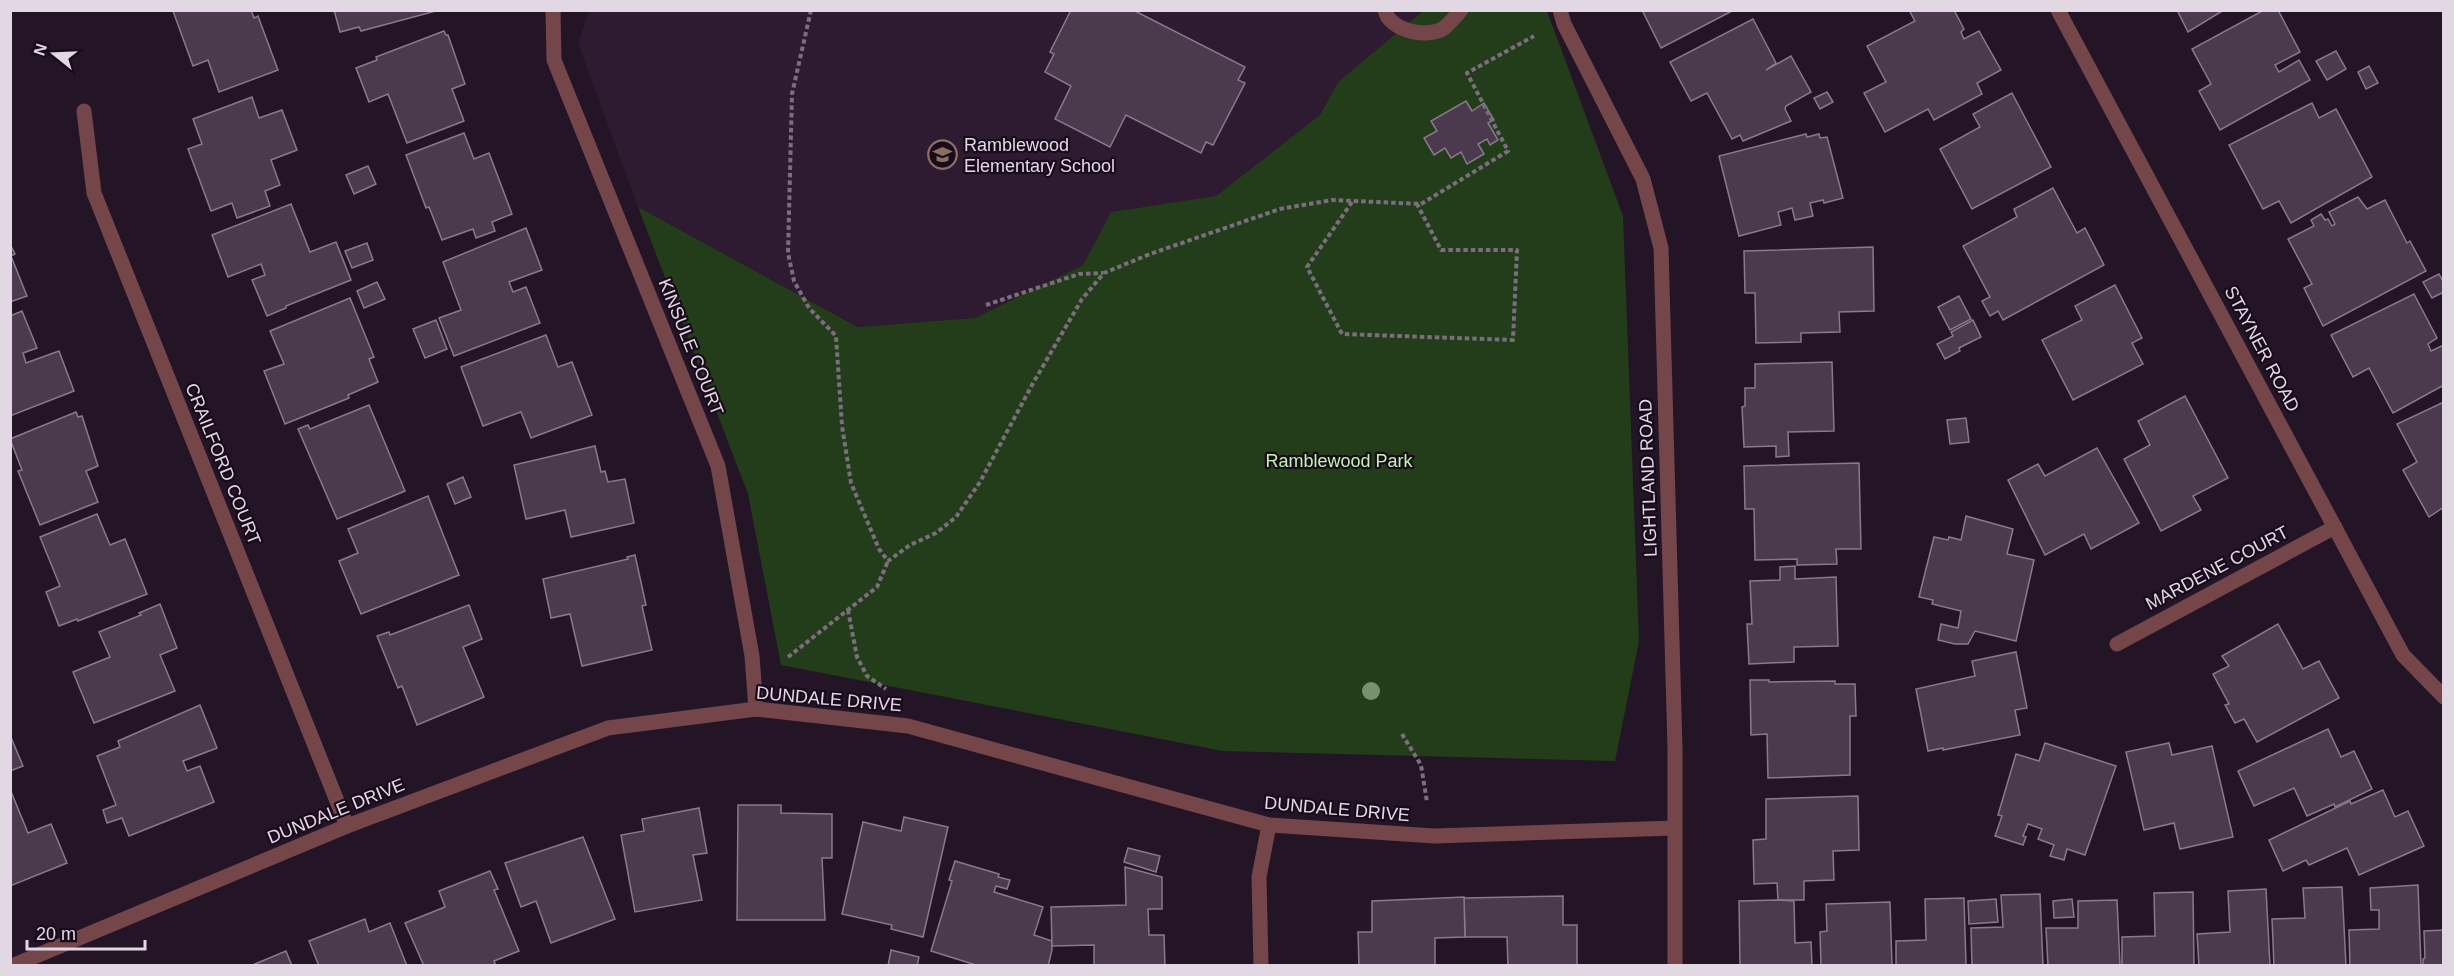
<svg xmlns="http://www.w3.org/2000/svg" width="2454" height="976" font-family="Helvetica,sans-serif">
<rect width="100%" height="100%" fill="#231426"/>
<path fill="#2e1b32" d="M589,10L1423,11L1338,82L1320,115L1216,196L1111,212L1083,265L975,318L859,327L638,207L578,43Z"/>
<path fill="#233d1a" d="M1423,11H1547L1623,216L1639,641L1615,761L1223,751L781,665L748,494L638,207L858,327L975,318L1083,265L1111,212L1216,196L1320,115L1338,82Z"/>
<g fill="#4b3a4e" stroke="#8a788e" stroke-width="1.5">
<path d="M251,10L254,18L258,16L278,70L219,92L208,60L193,66L173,11Z"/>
<path d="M334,10H436V11L361,31L359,27L340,32Z"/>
<path d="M1071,10H1133L1245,67L1238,80L1245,83L1213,145L1206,142L1201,153L1126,115L1110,147L1055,119L1071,86L1045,72L1054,54L1050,52Z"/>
<path d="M1642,10H1731L1732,11L1661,48Z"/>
<path d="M1909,10H1954L1964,29L1961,32L1964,39L1979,31L2001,70L1977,83L1982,94L1934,120L1928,109L1885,132L1864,93L1886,82L1867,46L1915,21Z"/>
<path d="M2177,10H2224L2188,32Z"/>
<path d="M2264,10H2278L2300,52L2275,65L2279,72L2299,60L2310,80L2220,130L2199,91L2211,84L2192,49Z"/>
<path d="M1753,19L1776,63L1766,70L1791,56L1811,92L1786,106L1785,109L1791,121L1743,141L1740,135L1732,139L1707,93L1691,101L1670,62Z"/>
<path d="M444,31L446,35H448L465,84L452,89L464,121L407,143L388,94L369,102L356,68L377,60L376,57Z"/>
<path d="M2336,51L2346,69L2327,80L2316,61Z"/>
<path d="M2369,66L2378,83L2366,89L2358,72Z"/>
<path d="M1827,92L1833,102L1820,109L1814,98Z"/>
<path d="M2012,93L2051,167L1972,209L1940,149L1980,127L1973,114Z"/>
<path d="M252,97L259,118L282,110L297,150L271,160L280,185L265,191L270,206L237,218L232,203L211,211L188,149L202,144L193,119Z"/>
<path d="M1466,101L1472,111L1484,103L1494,120L1488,123L1498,140L1490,145L1487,139L1478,144L1484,154L1467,164L1461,152L1451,158L1445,148L1434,155L1424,138L1437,131L1431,121Z"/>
<path d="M2312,103L2319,118L2336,109L2372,177L2291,223L2279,201L2263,209L2229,145Z"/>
<path d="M464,133L474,159L489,153L512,214L492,222L495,231L476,238L473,229L442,240L429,207L426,208L406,155Z"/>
<path d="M1806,134L1807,137L1819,134L1820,138L1827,137L1843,198L1824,203L1823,200L1810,203L1813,216L1795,220L1792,208L1778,212L1781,225L1739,236L1719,156Z"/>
<path d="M368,166L376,184L354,194L346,175Z"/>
<path d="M2053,188L2077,233L2085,228L2104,265L2003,320L1998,311L1990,316L1982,301L1990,297L1963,246L2017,217L2014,209Z"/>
<path d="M2358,197L2367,209L2385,200L2407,243L2410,241L2426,271L2323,326L2304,288L2312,284L2288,239L2314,226L2311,220L2321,214L2325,220L2328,219L2332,226L2335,224L2329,212Z"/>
<path d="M291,204L310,252L336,242L351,280L286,306V308L267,316L252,280L265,275L261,264L228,277L212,235Z"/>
<path d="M526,228L542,270L509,282L513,292L526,287L540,323L454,356L439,318L461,310L443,262Z"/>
<path d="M367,243L373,260L352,268L345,251Z"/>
<path d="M10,244L15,254L11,256L27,296L10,302Z"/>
<path d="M1873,247L1874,311L1839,312L1840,332L1801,333V342L1756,343L1755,293H1745L1744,251Z"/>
<path d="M2439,274L2444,283V292L2432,298L2423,282Z"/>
<path d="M377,282L385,299L364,308L357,291Z"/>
<path d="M2115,285L2142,338L2132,343L2143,364L2073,400L2042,340L2082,320L2075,306Z"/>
<path d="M2414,294L2437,338L2428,344L2431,351L2444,345V385L2393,413L2369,368L2353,377L2331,335Z"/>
<path d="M1959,296L1971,319L1950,330L1938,307Z"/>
<path d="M350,298L374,357L369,359L378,382L348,395L349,398L285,424L264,371L284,364L270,331Z"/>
<path d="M22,311L37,348L23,353L26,363L59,351L74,391L10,416V316Z"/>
<path d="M436,320L447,349L425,358L413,329Z"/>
<path d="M1973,320L1981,337L1959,348L1960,351L1945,359L1937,344L1953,336L1951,332Z"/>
<path d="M546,335L558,367L572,362L592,415L531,438L521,412L483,426L461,367Z"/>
<path d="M1832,362L1834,431L1788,432L1789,456L1776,457V446L1744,447L1742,407L1745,406V388H1755V364Z"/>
<path d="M2185,396L2228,478L2193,496L2201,510L2161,531L2124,459L2150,445L2138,421Z"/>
<path d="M2444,402V507L2429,517L2403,470L2417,462L2397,424Z"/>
<path d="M369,405L405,491L337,519L298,429L308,425L310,429Z"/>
<path d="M76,412L78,417L82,416L98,466L86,471L98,502L40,525L18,471L22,470L10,439Z"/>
<path d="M1966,418L1969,442L1950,444L1947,420Z"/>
<path d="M595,446L601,472L605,471L608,482L625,479L634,523L571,537L565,510L526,519L514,465Z"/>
<path d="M2097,448L2139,523L2091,549L2084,534L2045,555L2008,480L2038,464L2045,476Z"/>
<path d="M1859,463L1861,549H1836L1837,564L1797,565V559L1755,560L1754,509H1745L1744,466Z"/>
<path d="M463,477L471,497L455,504L447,484Z"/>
<path d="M428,496L459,575L361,614L339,561L358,553L348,529Z"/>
<path d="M97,514L110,545L125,539L147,594L78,621L77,619L59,626L46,592L60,586L40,537Z"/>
<path d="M1966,516L2013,529L2007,554L2034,560L2016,641L1975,631L1968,644H1955L1938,640L1941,624L1958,628L1961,611L1932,604L1933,600L1919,597L1934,537L1948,540L1949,537L1961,540Z"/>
<path d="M635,555L646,605L642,606L652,650L582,666L570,614L551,618L543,579L628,559L627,557Z"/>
<path d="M1795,566V579L1836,577L1838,646L1794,647V662L1749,664L1747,624H1752L1750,581L1780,580V567Z"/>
<path d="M160,604L177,648L160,655L175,691L94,723L73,672L110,657L99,632L141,615L139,613Z"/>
<path d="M469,605L482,639L463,647L484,697L417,725L402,686L398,688L377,636L389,632L390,635Z"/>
<path d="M2278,624L2303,669L2319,661L2339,698L2257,742L2244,719L2235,723L2225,705L2229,704L2213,674L2229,666L2222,656Z"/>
<path d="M2016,652L2027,708L2015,710L2020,735L1943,750V748L1928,751L1916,689L1975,676L1972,661Z"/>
<path d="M1750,680H1769V682L1835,681V684H1855L1856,716H1850V775L1768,778L1767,734L1751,735Z"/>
<path d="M200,705L217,748L183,761L187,771L200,766L214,802L129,836L122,818L107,823L103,810L116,805L97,756L120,747L118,741Z"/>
<path d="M2328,729L2341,757L2354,751L2372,789L2335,807L2334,804L2307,816L2294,788L2254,806L2238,771Z"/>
<path d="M10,735L23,766L10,771Z"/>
<path d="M2045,743L2116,766L2085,855L2067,849L2064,860L2050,856L2054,845L2038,839L2042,829L2028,824L2023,836L2026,837L2023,845L1995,836L2002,816L1998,815L2016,754L2039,761Z"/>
<path d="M2169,743L2172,755L2212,746L2233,837L2180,849L2174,823L2144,830L2126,752Z"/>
<path d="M10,789L28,833L51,824L67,863L10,886Z"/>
<path d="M2383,790L2395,817L2408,811L2424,846L2359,875L2347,848L2309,865L2306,860L2283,871L2269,840L2350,801L2351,804Z"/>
<path d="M1858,796L1859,850L1833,851L1834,880L1804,881V900H1778L1777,883L1754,884L1753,840L1766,839V799Z"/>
<path d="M738,805H781V813L832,814V858H822L825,920H737Z"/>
<path d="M699,808L707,853L693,855L702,900L635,912L621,835L644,831L642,819Z"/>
<path d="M904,817L948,827L923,937L891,929L892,925L842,914L863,822L901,831Z"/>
<path d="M583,837L615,919L551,943L536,901L521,907L505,863Z"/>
<path d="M1128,848L1160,856L1156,872L1124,862Z"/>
<path d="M955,861L999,874L998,877L1010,880L1007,889L996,886L994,892L1043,907L1034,935L1052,941V950L1048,966H979L931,951L952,881L949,880Z"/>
<path d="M1125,867L1162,877V909H1148L1149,935H1164L1165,966H1094V945L1052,946L1051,907L1126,905Z"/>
<path d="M490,871L498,889L494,890L519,951L494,961L496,966H424L405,923L445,907L439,891Z"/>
<path d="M2418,885L2421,966H2350L2349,930L2379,929V910H2371L2370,888Z"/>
<path d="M2342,887L2346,966H2274L2272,919L2305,918L2303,888Z"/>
<path d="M2266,889L2270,966H2199L2197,934L2230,932L2228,891Z"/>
<path d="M2193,892L2194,966H2122V937L2155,936L2154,893Z"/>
<path d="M2040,894L2043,966H1972L1971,928L2003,927L2001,895Z"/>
<path d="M1563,896V925H1577V966H1508L1507,937H1465L1464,898Z"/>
<path d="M1464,897L1465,937L1435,938V966H1359L1358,932H1372V901Z"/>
<path d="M1964,898L1966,966H1896V941L1926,940L1925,899Z"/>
<path d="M1996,899L1998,922L1969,924L1968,901Z"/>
<path d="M2072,899L2074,917L2054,918L2053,901Z"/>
<path d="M1777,900L1794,901L1795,943L1811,942L1812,966H1740L1739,901Z"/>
<path d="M2117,900L2120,966H2048L2046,928H2078V901Z"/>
<path d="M1890,902L1892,966H1821L1820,932L1827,931L1826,904Z"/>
<path d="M365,919L369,932L390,923L407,966H319L309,941Z"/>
<path d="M2444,930V966H2423V959L2425,958L2424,931Z"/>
<path d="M891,950L919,957L917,966H888Z"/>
<path d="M286,951L292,966H250Z"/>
</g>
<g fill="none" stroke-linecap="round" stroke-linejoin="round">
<g stroke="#7b6e7d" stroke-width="4" stroke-dasharray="4.5 3" stroke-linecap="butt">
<path d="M811,10L792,94L788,253L794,281L809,308L836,336L842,426L851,483L879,549L888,561L910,545L936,533L956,517L980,482L1032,385L1082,299L1104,273L1150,254L1280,209L1332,200L1421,204L1508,151L1467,73L1534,36"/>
<path d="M1352,202L1307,267L1342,334L1513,340L1517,250H1441L1417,204"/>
<path d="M986,305L1079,274L1103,273"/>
<path d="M848,610L857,657L867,676L886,689"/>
<path d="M788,657L877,587L888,561"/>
<path d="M1402,734L1421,765L1427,802"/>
</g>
<path stroke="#744649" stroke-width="15" d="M1385,10C1389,31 1428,39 1444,28C1450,23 1456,16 1461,10"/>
<g stroke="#744649" stroke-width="15">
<path d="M553,10L554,60L718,466L752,656L756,709"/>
<path d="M1560,10L1564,24L1643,179L1661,248L1675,748V966"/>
<path d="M2058,10L2403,655L2444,697"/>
<path d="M84,111L94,193L347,826"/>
<path d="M2117,644L2335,527"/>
<path d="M12,966L347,826L608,728L756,709L908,726L1269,825L1434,836L1675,828"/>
<path d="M1261,966L1259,877L1269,825"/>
</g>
</g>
<circle fill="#799070" cx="1371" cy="691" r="9"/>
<defs>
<symbol id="school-ring" viewBox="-11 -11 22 22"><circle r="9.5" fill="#190b1c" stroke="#8d6e63" stroke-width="1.5"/><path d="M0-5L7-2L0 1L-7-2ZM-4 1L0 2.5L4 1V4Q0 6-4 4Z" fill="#8d6e63"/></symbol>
</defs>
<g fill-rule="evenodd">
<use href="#school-ring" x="926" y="138" width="33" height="33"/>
</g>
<g text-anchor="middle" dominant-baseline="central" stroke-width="4.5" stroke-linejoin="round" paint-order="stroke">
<g font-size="18" fill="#e2d8e4" stroke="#190b1c" text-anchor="start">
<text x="964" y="145">Ramblewood<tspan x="964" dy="21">Elementary School</tspan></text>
</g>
<g font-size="18" fill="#e2d8e4" stroke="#190b1c">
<text transform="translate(691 347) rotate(68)">KINSULE COURT</text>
<text transform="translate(2262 349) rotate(62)">STAYNER ROAD</text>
<text transform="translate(223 464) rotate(68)">CRAILFORD COURT</text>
<text transform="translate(1648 478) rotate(-92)">LIGHTLAND ROAD</text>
<text transform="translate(2217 568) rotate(-28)">MARDENE COURT</text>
<text transform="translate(829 699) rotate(5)">DUNDALE DRIVE</text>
<text transform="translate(1337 809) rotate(5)">DUNDALE DRIVE</text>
<text transform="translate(336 811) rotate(-22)">DUNDALE DRIVE</text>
</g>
<g font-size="18" fill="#bff6ad" stroke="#190b1c">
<text x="1339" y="461">Ramblewood Park</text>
</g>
</g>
<rect width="2454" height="976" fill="none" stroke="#e2d8e4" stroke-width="24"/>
<g transform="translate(54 54) rotate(288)" stroke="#190b1c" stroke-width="4.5" paint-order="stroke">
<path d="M0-4.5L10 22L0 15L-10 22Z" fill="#e2d8e4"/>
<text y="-9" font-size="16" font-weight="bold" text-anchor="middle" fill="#e2d8e4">N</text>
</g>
<path d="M27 940v9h118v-9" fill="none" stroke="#e2d8e4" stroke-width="3"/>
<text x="36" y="940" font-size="18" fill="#e2d8e4" stroke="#190b1c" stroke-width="4.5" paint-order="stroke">20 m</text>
</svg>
